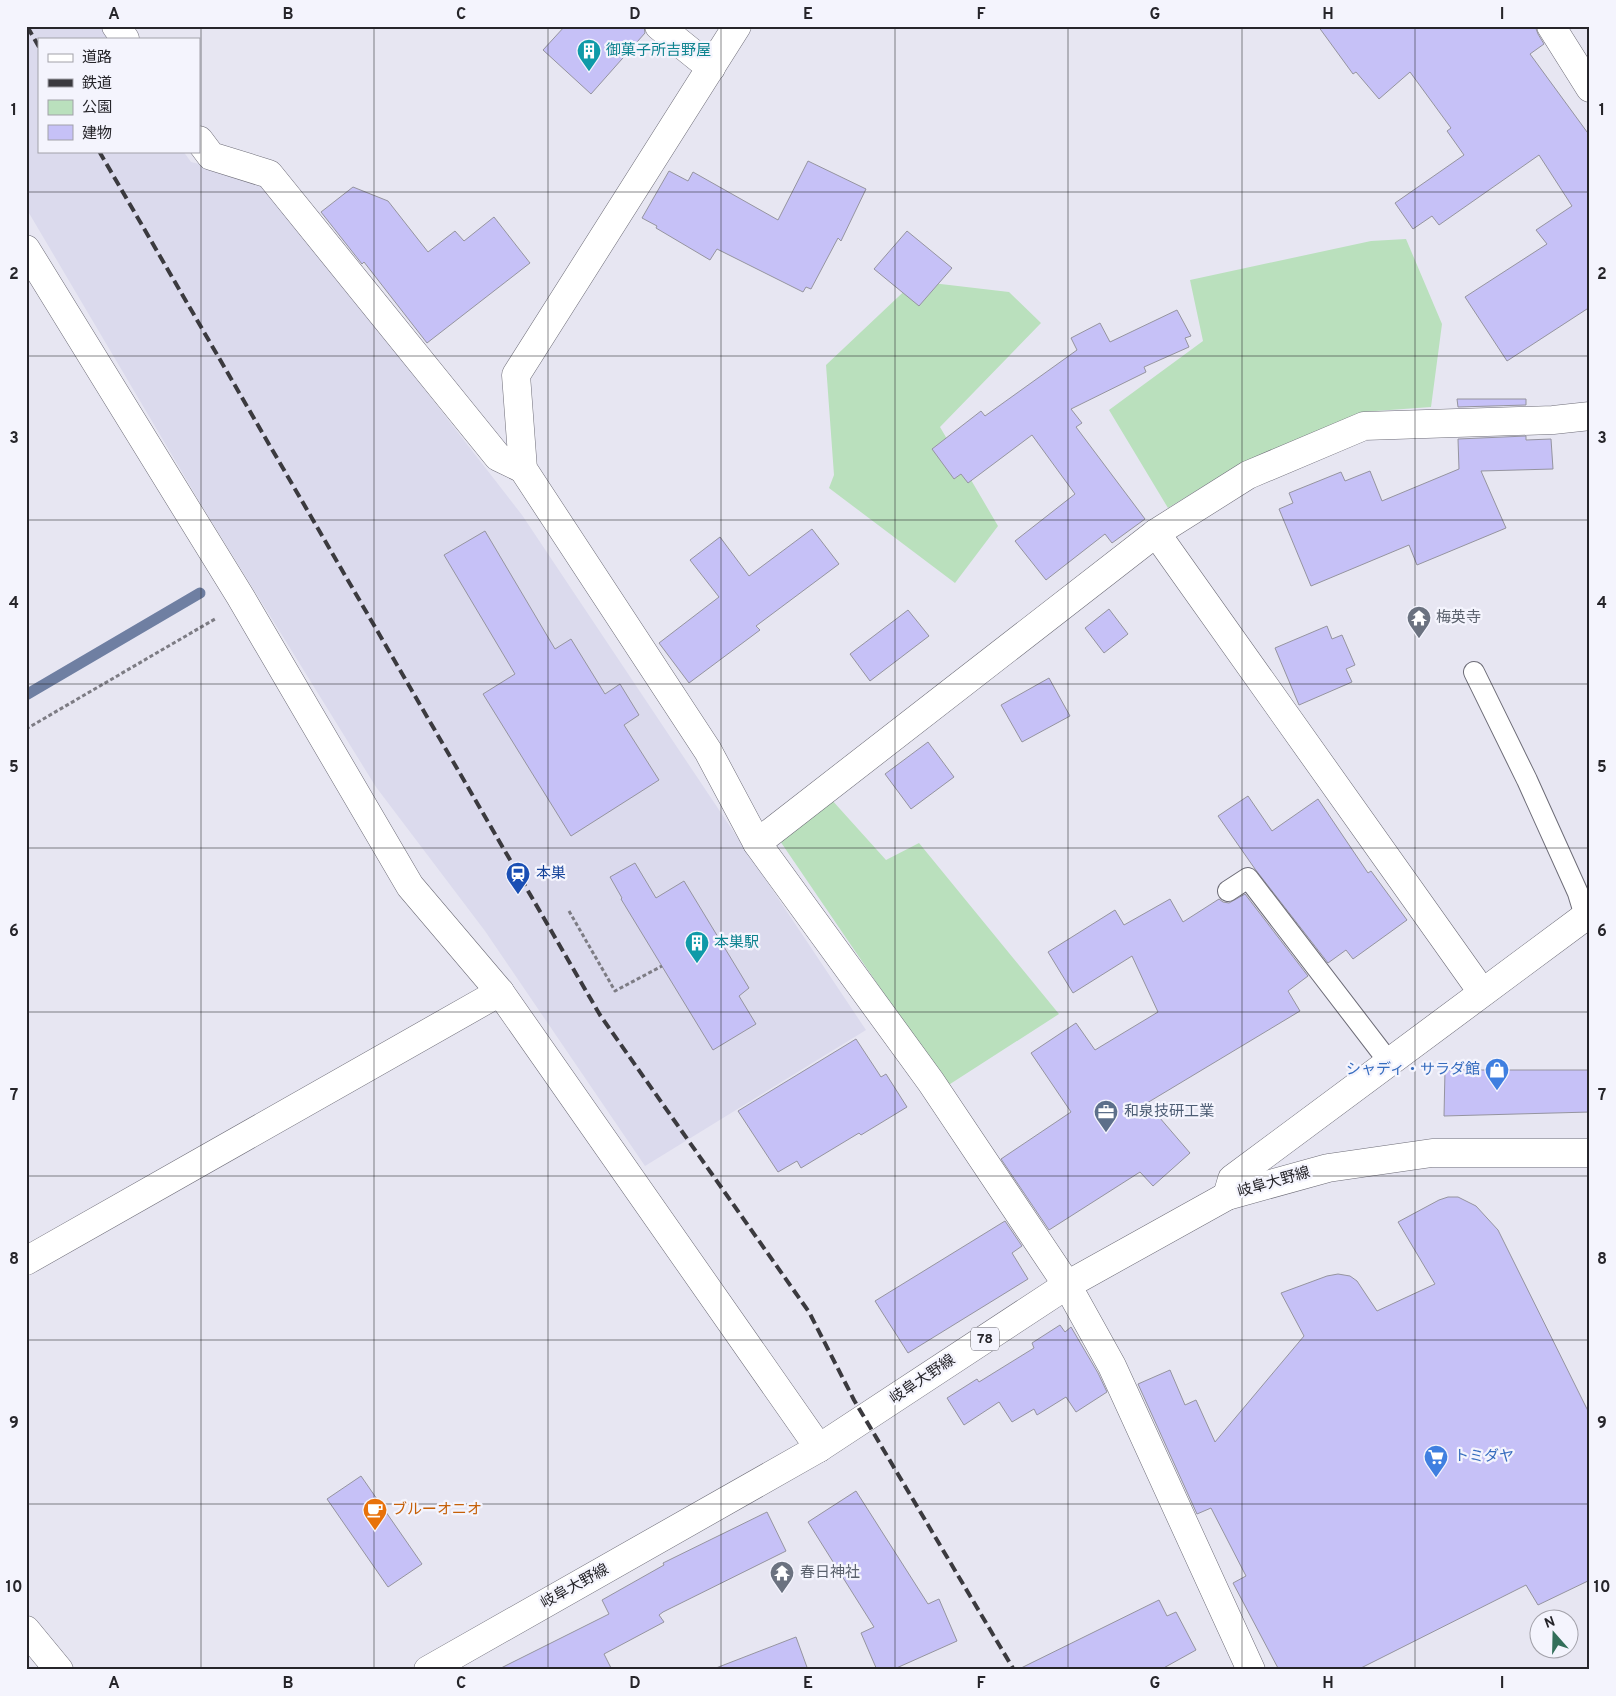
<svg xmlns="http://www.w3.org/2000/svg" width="1616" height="1696" font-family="Overpass,'Noto Sans JP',sans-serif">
<rect width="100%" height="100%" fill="#e7e6f2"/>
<path fill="#dbdaed" d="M26,26H104L112,39H39V151H183L191,162L262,180L522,515L866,1030L645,1166L485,931L376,787L205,511L26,208Z"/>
<g fill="#bae0bd">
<path d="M1406,239L1442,324L1431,407L1362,412L1240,464L1168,508L1109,410L1203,341L1190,280L1371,241Z"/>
<path d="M915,281L1009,292L1041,323L940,427L998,526L955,583L829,488L834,475L826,365Z"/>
<path d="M831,799L886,860L919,843L1059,1014L947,1086L778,838Z"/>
</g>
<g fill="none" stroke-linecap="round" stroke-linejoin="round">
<path stroke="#6f7fa2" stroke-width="11" d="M26,695L200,593"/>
</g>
<g fill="#c6c1f7" stroke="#95949f">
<path d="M565,26H644L645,33L591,94L543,50Z"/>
<path d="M1318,26H1535L1538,34L1544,44L1530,54L1590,136V307L1507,361L1465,297L1547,244L1536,230L1572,206L1539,155L1439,225L1432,216L1413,229L1395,203L1464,155L1447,131L1451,128L1410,72L1379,99L1356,72L1353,74Z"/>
<path d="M808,161L866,189L841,241L838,238L811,289L806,287L803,292L717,249L710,260L656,228L657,226L642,218L669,171L688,181L693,172L778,220Z"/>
<path d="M353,187L388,201L428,252L455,231L464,241L494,217L530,263L427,343L364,262L362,264L321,212Z"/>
<path d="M907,231L952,268L919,306L874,269Z"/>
<path d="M1177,310L1191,336L1185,338L1189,347L1144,367L1146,372L1071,409L1082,423L1076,427L1145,519L1112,543L1105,534L1046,580L1015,541L1075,494L1032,435L968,483L961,474L954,479L932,449L981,411L985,416L1077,350L1071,338L1100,323L1110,342Z"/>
<path d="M1457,399H1526V405L1458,407Z"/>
<path d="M1526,436V440L1551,439L1553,469L1481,471L1506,528L1417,565L1409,545L1311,586L1279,509L1293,503L1289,493L1341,472L1345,481L1370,471L1382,501L1459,469L1458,439Z"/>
<path d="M812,529L839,564L756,626L760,630L689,683L659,643L719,597L690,560L720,537L749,576Z"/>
<path d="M485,531L555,649L571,639L605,694L620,684L639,715L624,725L659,780L571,836L483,694L515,674L444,555Z"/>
<path d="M1109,609L1128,634L1104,653L1085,628Z"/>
<path d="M908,610L929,636L870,681L850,654Z"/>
<path d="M1327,626L1332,639L1342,635L1355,665L1346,669L1352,682L1299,705L1275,648Z"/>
<path d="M1049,678L1070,716L1022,742L1001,705Z"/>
<path d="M928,742L954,777L911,809L885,774Z"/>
<path d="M1248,796L1272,831L1318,799L1368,873L1371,871L1407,920L1353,959L1346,950L1328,963L1255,869L1218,816Z"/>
<path d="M635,863L656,898L684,881L749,988L739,996L756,1024L713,1050L621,899L622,898L610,877Z"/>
<path d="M1245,894L1308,976L1288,991L1300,1011L1147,1103L1190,1153L1153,1186L1140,1172L1049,1230L1001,1159L1071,1112L1031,1053L1076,1023L1095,1050L1158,1012L1132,956L1073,993L1048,952L1115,910L1124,925L1170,899L1183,922L1219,899L1223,902L1229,903Z"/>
<path d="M856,1039L881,1077L886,1074L907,1107L861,1135L859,1133L801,1168L797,1161L778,1172L738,1111Z"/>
<path d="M1445,1070H1590V1112L1444,1116Z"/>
<path d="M1448,1197H1458L1476,1206L1498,1230L1590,1415V1580L1538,1605L1526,1585L1357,1670H1279L1233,1583L1246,1576L1211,1508L1197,1514L1138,1384L1170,1370L1185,1405L1196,1400L1215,1442L1304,1336L1281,1293L1327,1276L1338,1274L1350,1276L1357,1281L1377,1311L1435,1284L1398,1222L1439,1200Z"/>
<path d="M1005,1221L1022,1246L1012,1253L1028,1279L908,1353L875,1301Z"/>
<path d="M1060,1325L1065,1332L1071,1327L1098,1373L1107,1392L1076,1412L1066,1397L1037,1415L1034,1409L1012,1422L999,1402L964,1425L947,1398L977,1379L979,1382L1034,1348L1032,1343Z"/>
<path d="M361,1476L422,1564L388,1587L327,1499Z"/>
<path d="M856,1491L928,1604L939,1599L957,1641L892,1670H877L861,1633L874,1627L808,1522Z"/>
<path d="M767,1512L786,1551L663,1612L659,1615L664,1622L604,1654L612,1670H497L609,1614L602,1600L664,1565L663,1563Z"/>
<path d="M1159,1600L1167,1616L1176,1612L1196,1650L1160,1670H1017Z"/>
<path d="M796,1637L808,1670H717L716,1668Z"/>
</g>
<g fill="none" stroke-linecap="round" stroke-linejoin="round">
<defs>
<g id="lane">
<path d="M1474,672L1527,780L1578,893L1585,916"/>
<path d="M1228,891L1248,878L1389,1062"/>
</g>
<g id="street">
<path d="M116,26L125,39"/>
<path d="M659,26L711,68"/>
<path d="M737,26L516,375L523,469L708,751L757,843L931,1082L1067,1285L1112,1366L1251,1670"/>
<path d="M1551,26L1590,88"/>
<path d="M199,140L211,156L269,174L498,457L523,469"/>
<path d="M26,249L240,596L410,886L500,992L819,1448"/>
<path d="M1156,533L1482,992"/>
<path d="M757,843L1156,533L1248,475L1364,426L1553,420L1590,416"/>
<path d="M1227,1196L1232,1179L1590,913"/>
<path d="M26,1261L500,992"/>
<path d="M26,1630L59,1670"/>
</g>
<path id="primary" d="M428,1670L819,1448L1067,1285L1227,1196L1328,1168L1432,1153H1590"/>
</defs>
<use href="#lane" stroke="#6d6c77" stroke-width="22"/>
<use href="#street" stroke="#6d6c77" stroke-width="29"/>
<use href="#primary" stroke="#6d6c77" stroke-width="29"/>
<g stroke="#7d7c84" stroke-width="3" stroke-dasharray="4 2.5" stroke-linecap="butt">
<path d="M26,729L215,619"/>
<path d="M569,911L615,991L662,966"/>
</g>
<use href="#lane" stroke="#fff" stroke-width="20"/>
<use href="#street" stroke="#fff" stroke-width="28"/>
<use href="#primary" stroke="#fff" stroke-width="28"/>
<g stroke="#3b3a3f" stroke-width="4" stroke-dasharray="10 5" stroke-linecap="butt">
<path d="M27,26L39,47"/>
<path d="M99,151L600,1015L809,1312L854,1400L1014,1670"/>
</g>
</g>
<path fill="none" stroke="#26252a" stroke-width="1" stroke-opacity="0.55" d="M201,26V1670M374,26V1670M548,26V1670M721,26V1670M895,26V1670M1068,26V1670M1242,26V1670M1415,26V1670M26,192H1590M26,356H1590M26,520H1590M26,684H1590M26,848H1590M26,1012H1590M26,1176H1590M26,1340H1590M26,1504H1590"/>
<defs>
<symbol id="building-pin" viewBox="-11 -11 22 30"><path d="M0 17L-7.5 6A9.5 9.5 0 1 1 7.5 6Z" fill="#0f9aa8" stroke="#f4f4fd"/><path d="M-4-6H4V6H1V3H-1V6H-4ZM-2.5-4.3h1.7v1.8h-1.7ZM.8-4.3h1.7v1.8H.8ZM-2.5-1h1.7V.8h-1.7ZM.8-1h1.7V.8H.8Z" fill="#fff"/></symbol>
<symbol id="temple-pin" viewBox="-11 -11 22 30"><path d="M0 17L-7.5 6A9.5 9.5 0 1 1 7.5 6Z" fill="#6b7280" stroke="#f4f4fd"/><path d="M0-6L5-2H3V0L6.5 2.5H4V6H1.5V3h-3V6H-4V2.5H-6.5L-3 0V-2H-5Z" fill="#fff"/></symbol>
<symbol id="station-pin" viewBox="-11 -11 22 30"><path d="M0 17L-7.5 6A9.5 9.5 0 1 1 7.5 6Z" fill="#1a4fb4" stroke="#f4f4fd"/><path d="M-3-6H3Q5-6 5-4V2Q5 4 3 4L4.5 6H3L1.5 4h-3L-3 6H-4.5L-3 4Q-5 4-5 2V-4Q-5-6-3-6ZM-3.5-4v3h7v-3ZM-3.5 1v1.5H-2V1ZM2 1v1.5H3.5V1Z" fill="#fff"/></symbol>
<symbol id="shop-pin" viewBox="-11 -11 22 30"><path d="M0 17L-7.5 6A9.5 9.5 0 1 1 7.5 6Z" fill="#3f7fe0" stroke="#f4f4fd"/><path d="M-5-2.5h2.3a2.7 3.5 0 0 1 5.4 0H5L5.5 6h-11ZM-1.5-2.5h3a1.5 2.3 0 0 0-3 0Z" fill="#fff"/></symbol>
<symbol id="office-pin" viewBox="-11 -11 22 30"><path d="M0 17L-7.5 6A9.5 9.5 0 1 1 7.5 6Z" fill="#5c6f8a" stroke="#f4f4fd"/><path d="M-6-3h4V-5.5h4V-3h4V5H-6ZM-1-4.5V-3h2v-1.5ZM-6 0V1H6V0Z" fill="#fff"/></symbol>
<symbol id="supermarket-pin" viewBox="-11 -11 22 30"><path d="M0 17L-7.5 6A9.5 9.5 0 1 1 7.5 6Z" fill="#3f7fe0" stroke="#f4f4fd"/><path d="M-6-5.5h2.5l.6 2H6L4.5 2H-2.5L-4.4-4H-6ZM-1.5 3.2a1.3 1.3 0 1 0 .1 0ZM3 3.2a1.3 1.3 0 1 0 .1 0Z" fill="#fff"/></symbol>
<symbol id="cafe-pin" viewBox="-11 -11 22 30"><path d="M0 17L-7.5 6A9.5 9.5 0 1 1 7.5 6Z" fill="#e8710a" stroke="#f4f4fd"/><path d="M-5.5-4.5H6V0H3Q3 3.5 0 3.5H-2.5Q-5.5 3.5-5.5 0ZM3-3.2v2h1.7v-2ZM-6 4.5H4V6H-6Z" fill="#fff"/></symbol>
</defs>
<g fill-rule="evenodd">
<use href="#building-pin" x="575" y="37" width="28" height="38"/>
<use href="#temple-pin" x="1405" y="604" width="28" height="38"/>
<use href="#station-pin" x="504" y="860" width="28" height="38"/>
<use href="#building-pin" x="683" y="929" width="28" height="38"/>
<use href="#shop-pin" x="1483" y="1056" width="28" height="38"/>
<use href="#office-pin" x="1092" y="1098" width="28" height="38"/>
<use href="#supermarket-pin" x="1422" y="1443" width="28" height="38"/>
<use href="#cafe-pin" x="361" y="1496" width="28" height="38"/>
<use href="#temple-pin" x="768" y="1559" width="28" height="38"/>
</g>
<g text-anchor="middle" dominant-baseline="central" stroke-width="4.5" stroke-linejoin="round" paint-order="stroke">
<rect fill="#f4f4fd" stroke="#646369" stroke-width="1" x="971" y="1327.5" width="28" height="23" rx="4"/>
<g font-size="14" font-weight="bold" fill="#26252a">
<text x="985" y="1339">78</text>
</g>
<g font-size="15" fill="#0d838f" stroke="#f4f4fd" text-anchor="start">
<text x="606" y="51">御菓子所吉野屋</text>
<text x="714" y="943">本巣駅</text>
</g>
<g font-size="15" fill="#5b616d" stroke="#f4f4fd" text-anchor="start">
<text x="1436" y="618">梅英寺</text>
<text x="800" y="1573">春日神社</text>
</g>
<g font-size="15" fill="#164399" stroke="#f4f4fd" text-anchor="start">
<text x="536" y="874">本巣</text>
</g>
<g font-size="15" fill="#366cbe" stroke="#f4f4fd" text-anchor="end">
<text x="1480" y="1070">シャディ・サラダ館</text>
<text x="1454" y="1457" text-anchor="start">トミダヤ</text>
</g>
<g font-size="15" fill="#4e5e75" stroke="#f4f4fd" text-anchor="start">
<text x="1124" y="1112">和泉技研工業</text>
</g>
<g font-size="15" fill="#26252a" stroke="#f4f4fd">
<text transform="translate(1274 1183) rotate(-16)">岐阜大野線</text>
<text transform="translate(923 1380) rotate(-34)">岐阜大野線</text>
<text transform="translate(575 1587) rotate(-29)">岐阜大野線</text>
</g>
<g font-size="15" fill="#c56008" stroke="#f4f4fd" text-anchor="start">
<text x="392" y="1510">ブルーオニオ</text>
</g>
</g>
<rect width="1616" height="1696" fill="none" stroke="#f4f4fd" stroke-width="55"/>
<rect x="38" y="38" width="162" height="115" fill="#f4f4fd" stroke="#a2a1a9"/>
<rect x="48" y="54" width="25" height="8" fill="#ffffff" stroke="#a2a1a9"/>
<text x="82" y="62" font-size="15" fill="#26252a">道路</text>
<rect x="48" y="79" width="25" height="8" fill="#3b3a3f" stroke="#a2a1a9"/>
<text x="82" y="88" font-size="15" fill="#26252a">鉄道</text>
<rect x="48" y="100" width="25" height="15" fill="#bae0bd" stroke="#a2a1a9"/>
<text x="82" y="112" font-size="15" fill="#26252a">公園</text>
<rect x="48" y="125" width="25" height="15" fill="#c6c1f7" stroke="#a2a1a9"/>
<text x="82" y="138" font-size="15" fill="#26252a">建物</text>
<g transform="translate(1554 1634) rotate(340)"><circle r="24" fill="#f4f4fd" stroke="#a2a1a9"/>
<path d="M0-4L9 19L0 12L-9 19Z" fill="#336f5a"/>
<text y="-8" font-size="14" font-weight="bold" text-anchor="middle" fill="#26252a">N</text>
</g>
<rect x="28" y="28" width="1560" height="1640" fill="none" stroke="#26252a" stroke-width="2"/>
<g font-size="16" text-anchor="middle" font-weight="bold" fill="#26252a">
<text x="114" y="19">A</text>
<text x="288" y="19">B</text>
<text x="461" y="19">C</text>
<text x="635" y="19">D</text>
<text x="808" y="19">E</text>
<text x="981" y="19">F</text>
<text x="1155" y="19">G</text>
<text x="1328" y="19">H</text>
<text x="1502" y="19">I</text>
<text x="14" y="115">1</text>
<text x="1602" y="115">1</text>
<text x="14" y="279">2</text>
<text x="1602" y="279">2</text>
<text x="14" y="443">3</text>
<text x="1602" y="443">3</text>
<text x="14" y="608">4</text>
<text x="1602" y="608">4</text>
<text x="14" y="772">5</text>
<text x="1602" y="772">5</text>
<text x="14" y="936">6</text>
<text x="1602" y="936">6</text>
<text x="14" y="1100">7</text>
<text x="1602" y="1100">7</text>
<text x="14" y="1264">8</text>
<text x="1602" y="1264">8</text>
<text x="14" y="1428">9</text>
<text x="1602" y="1428">9</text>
<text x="14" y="1592">10</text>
<text x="1602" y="1592">10</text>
<text x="114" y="1688">A</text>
<text x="288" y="1688">B</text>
<text x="461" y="1688">C</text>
<text x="635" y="1688">D</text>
<text x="808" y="1688">E</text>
<text x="981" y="1688">F</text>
<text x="1155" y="1688">G</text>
<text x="1328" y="1688">H</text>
<text x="1502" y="1688">I</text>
</g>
</svg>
